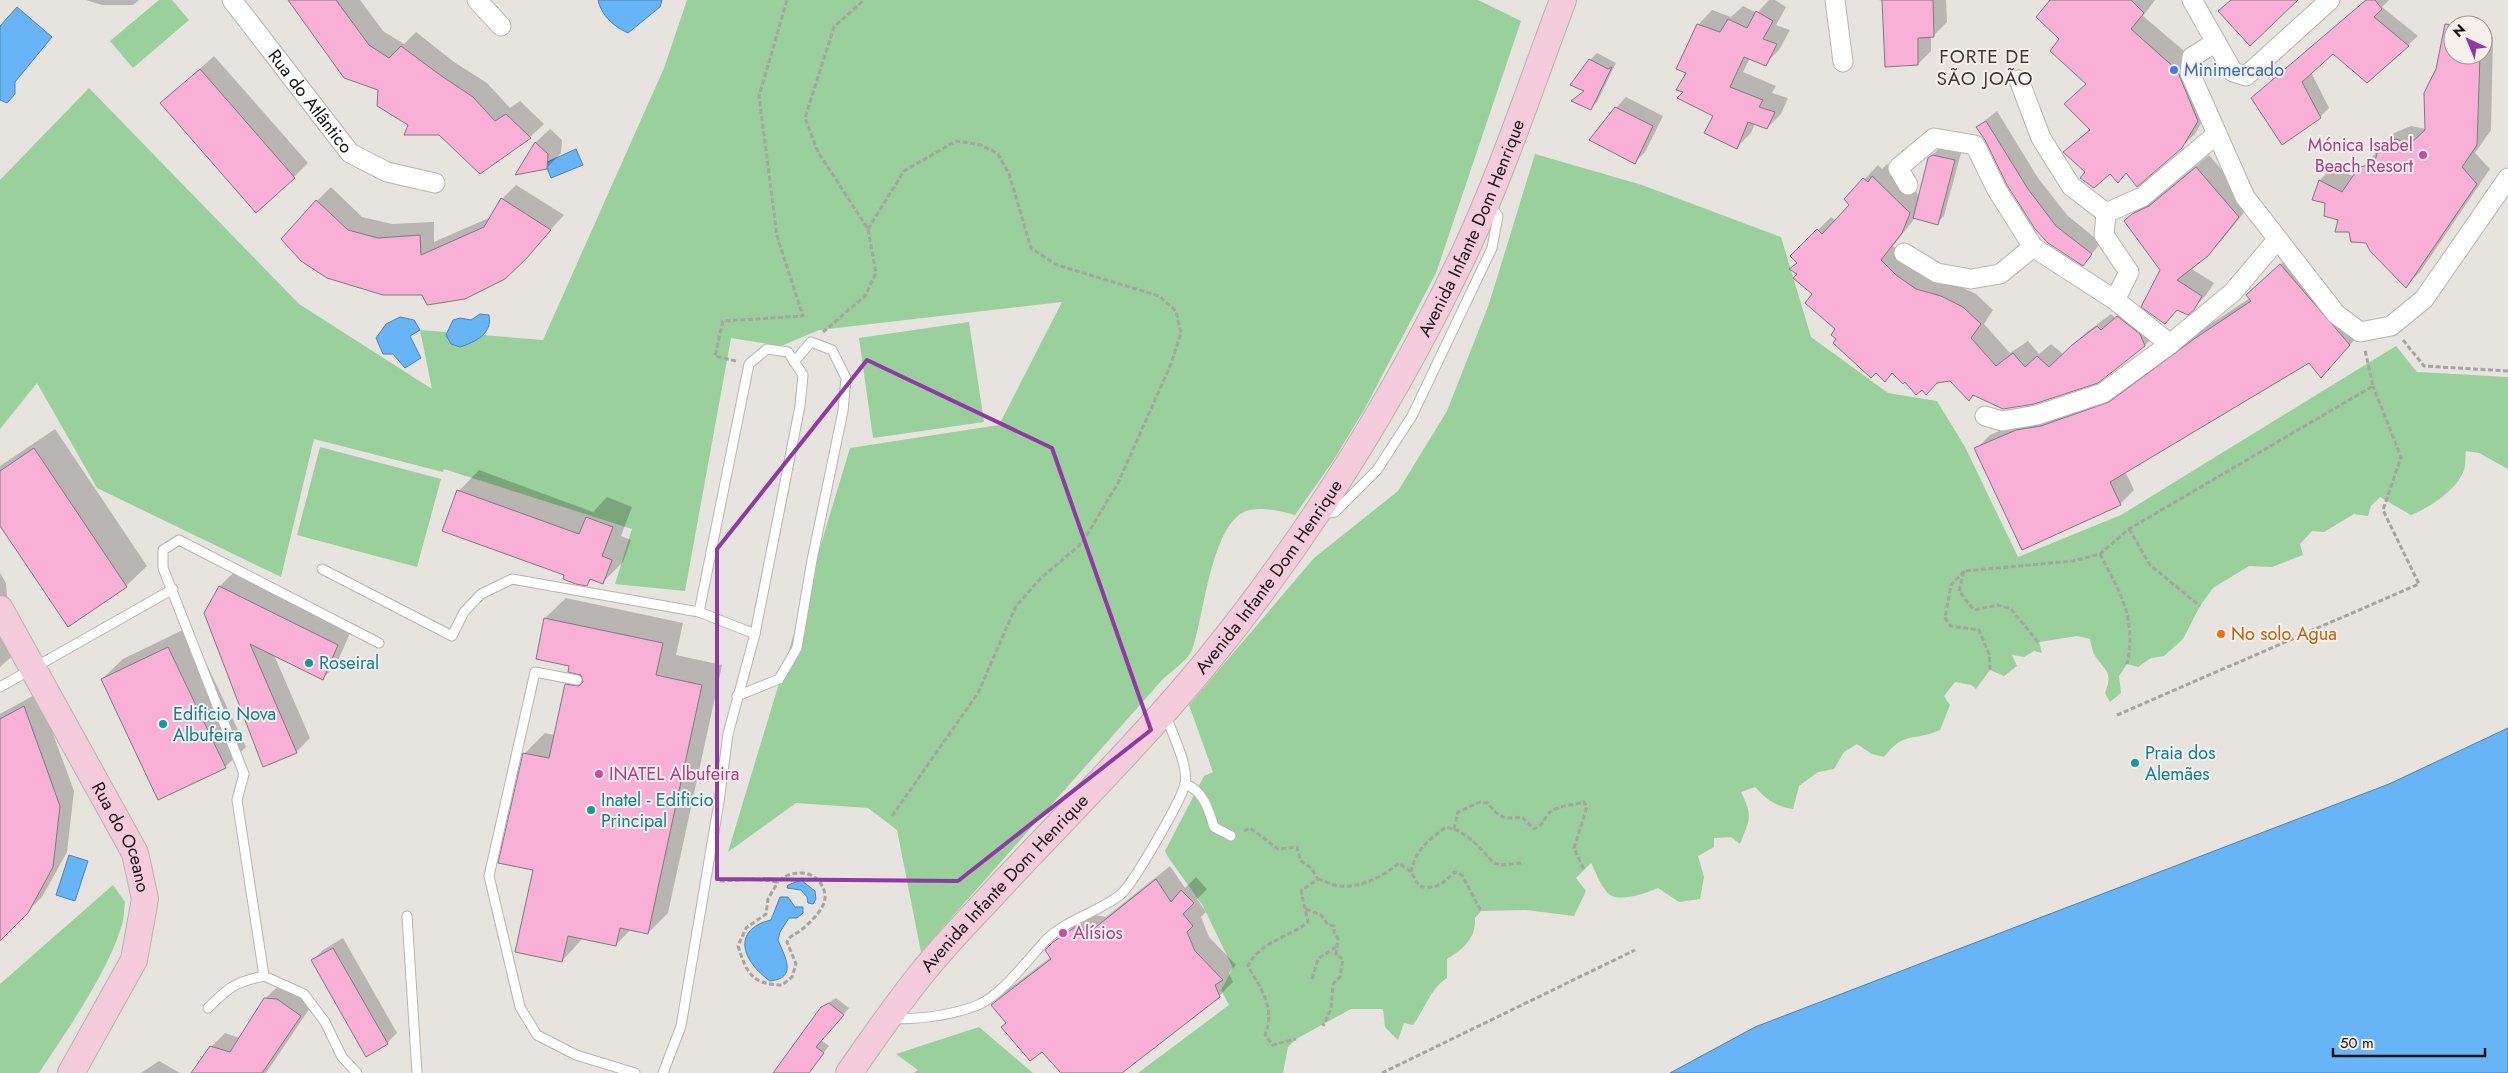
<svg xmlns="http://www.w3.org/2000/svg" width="2508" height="1073" font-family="Jost,sans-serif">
<rect width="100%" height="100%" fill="#e7e3df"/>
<g fill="#9ad09b">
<path d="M159,0H172L189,20L133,68L110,41Z"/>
<path d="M687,0H1478L1521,21L1436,273L1364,410L1333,461L1295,515C1280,511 1265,507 1250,510C1211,517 1204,620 1192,650C1187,661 1170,672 1162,680L921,952L897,830L868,808L796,803L728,852L850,448L999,425L1062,302L819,330L781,346L731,338L685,591L615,584L632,529L444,469L443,472L314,439L281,577L97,488L37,383L0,429V180L89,88L299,304L432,389L420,330L543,340L664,68Z"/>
<path d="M1535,154L1642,185L1781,237L1811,337L1888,393L1937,401L1965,447L2018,557L2121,515L2396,346L2417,372L2508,377V469L2479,453L2466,451C2465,457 2466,465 2464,470C2457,490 2429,508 2411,515L2380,497L2371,506L2368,516L2354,514L2324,532L2312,531L2300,544L2303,555L2272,567L2249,566L2213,588L2200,606L2183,639L2164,656L2151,658L2138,667L2127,664L2119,676L2121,693L2110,702L2105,693C2114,670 2104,671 2094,654C2092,650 2091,643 2090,639L2077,636L2039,642L2042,653L2034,651L2024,657L2012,655L2017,666L2004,676L1990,670L1976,689L1971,685L1955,682L1944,696L1950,705L1940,730C1913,742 1905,730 1884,757L1872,754L1857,744L1844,752L1834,769L1818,772L1799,786L1793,809C1776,807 1766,799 1755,787L1741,792C1753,816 1750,819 1740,844L1731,837L1714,838V847L1698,856L1704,877L1700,899L1679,902L1658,888C1646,893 1615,905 1606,891C1599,883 1596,872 1591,863L1576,878L1586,891L1574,916L1526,910L1481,911L1475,918C1476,939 1463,949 1447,959V978C1430,989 1425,1009 1413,1025L1404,1023L1398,1040L1385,1027L1383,1009H1351L1296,1039L1288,1047L1283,1073H1138L1229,1005L1221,990L1233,968L1203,906L1168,857L1165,851L1204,776L1213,772L1189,705L1314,558L1398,491L1447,411L1489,304Z"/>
<path d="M969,322L984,422L873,438L859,338Z"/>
<path d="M320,447L441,479L417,567L297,535Z"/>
<path d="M113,885L125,902C124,910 124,920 121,928C106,975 66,1032 39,1073H0V984Z"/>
<path d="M979,1027L1033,1073H922L896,1054Z"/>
</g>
<g fill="#67b5f6" stroke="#4e84b2">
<path d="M598,0H662L660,7L628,33C614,27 601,15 598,0Z"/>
<path d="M17,7L52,37L15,82V94L7,103L0,100V26Z"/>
<path d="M576,149L583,165L551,178L545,163Z"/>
<path d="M480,314L489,315C493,334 475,342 460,347L451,344L446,335L453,320L460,318L471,320Z"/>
<path d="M400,317L414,320L420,330L410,336L421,358L405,368L393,354H383L376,338L386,324Z"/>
<path d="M2508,728V1073H1670L1755,1027L2389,784Z"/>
<path d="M69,855L88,861L75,901L56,895Z"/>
<path d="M801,880L815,891L816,899L813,904L808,903L807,897L801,890L787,888L788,885Z"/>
<path d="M780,897H788L795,907H803V913L797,918H789L780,932L778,940C785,957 798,978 770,981C743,962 730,930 771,920Z"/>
</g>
<g fill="#0003">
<path d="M86,0H139L133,5H102Z"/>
<path d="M289,0H360L383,31L404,44L416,32L454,62L487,83L510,108L520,101L544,124L530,137L480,172L439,133L410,124L379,89Z"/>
<path d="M1769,0H1775L1786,7L1776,25L1790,30L1779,50L1765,64L1750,58L1743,72L1776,86L1772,93L1788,98L1781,114L1767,128L1755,123L1751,133L1737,147L1715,115L1685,92L1698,25L1712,10L1731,17L1743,6L1757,13Z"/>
<path d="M1879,0H1946L1947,22L1934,35L1931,36V51L1918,64L1883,2Z"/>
<path d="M2052,0H2155L2143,16L2190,56L2210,107L2195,134L2181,147L2127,172H2087L2065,152L2091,128L2066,104L2087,84L2061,39Z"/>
<path d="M2366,0H2389L2382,7L2418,36L2367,82L2333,52L2311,72L2329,108L2320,117L2253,98Z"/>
<path d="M2453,30V55H2483V34L2493,37L2491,130L2475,153L2490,169L2420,272L2406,286L2366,242L2350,231L2327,202L2314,199L2320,180L2334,166L2354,177L2394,133L2411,126L2426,129L2438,69Z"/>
<path d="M1597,53L1616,63L1597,102L1590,109L1580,94L1585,90L1590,60Z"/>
<path d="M214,56L308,163L294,177L162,103Z"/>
<path d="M1626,97L1663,116L1645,152L1635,162L1616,108Z"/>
<path d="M1997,111L2038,178L2067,215L2101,243L2083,264L1977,127Z"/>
<path d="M550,129L562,140L561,153L547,168L517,174L536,142Z"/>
<path d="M1940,148L1961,153L1944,216L1937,223L1915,218L1893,246L1910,262L1976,294L1993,310L1984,324L2010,353L2028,341L2039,354L2051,344L2063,354L2087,332L2111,314L2115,318L2131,303L2158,332L2145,345L2097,382L1950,380L1922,388L1893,372L1885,380L1837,339V329L1814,294L1799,274L1791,269L1798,262L1792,256L1831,217L1836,221L1851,205L1846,199L1878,165L1882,169L1887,164L1920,196L1929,158Z"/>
<path d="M2209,155L2251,204L2221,241L2190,268L2214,283L2206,295L2193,309L2125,221L2146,201L2163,193Z"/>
<path d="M516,185L564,215L525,258L423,294H384L317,201L331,187L362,217L392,224L434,222V242L491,217L502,199Z"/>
<path d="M2295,251L2363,330L2335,362H2309L2125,471L2134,490L2120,504L1976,449L1990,435L2031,417L2125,389L2209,325L2250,298L2247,295Z"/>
<path d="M55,429L147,566L126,586L68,625L0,524V466Z"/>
<path d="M479,470L593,512L607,497L632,507L621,536L631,540L623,562L603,582L593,578L587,584L566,574L459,491Z"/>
<path d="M234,572L351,631L336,665L322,679L274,655L310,738L296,752L205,613L220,586Z"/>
<path d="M0,573L6,583L7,596L25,629L28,642L0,667Z"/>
<path d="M566,598L683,623L676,655L722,665L668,913L648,933L631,929L616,945L583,938L562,961L534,869L524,754L545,733L555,735L566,685L578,673L570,665L537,658L545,618Z"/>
<path d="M189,627L246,747L225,767L102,679L123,659Z"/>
<path d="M38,693L74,791L67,852L42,897L0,939V714Z"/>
<path d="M1170,866L1185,888L1196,877L1207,889L1197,899L1206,912L1201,917L1209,937L1236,965L1229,973L1233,982L1219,996L1120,1073H1063L1042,1050L1007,1022L992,1005L1006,991L1051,957L1047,950L1084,917L1089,914L1106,917Z"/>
<path d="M343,938L397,1033L387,1043L312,961L323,950Z"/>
<path d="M279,985L314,1002L266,1073H192L211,1047L225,1033L240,1038L265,999Z"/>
<path d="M836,998L849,1008L821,1040L829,1046L808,1073H776L822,1007Z"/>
<path d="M159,1061L180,1073H141Z"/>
<path d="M918,1070L922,1073H914Z"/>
</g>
<g fill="#f9b0d6" stroke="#807b7e">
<path d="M288,0H336L369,45L389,58L401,46L440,75L473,97L495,121L506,114L531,138L480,174L439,135H404L408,125L377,106L378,90L344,78Z"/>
<path d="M1882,0H1933L1934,37L1918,38V65L1885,67Z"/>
<path d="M2050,0H2131L2144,13L2131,29L2177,70L2198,121L2182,148L2137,187L2126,173L2118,183L2110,174L2094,188L2080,178L2085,172L2063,152L2090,130L2064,104L2086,84L2050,51L2059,39L2036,17Z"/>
<path d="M2231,0H2298L2250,46L2218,11Z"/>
<path d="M2366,0H2375L2382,9L2374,17L2409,46L2367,83L2333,54L2302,82L2321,118L2282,145L2251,98Z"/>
<path d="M1756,11L1773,21L1763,39L1777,44L1766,66L1744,57L1730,87L1763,100L1759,107L1775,112L1767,129L1748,122L1737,149L1704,133L1713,116L1677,98L1683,92L1676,90L1686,73L1676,69L1697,24L1720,32L1728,19L1747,28Z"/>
<path d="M2445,24L2453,25V55H2480L2477,145L2462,167L2477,184L2406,288L2370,251L2366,243L2351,242L2349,232H2335L2338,220L2324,216L2325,203L2312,200L2319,180L2342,192L2359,167L2374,164L2379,147L2396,139L2410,144L2425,130L2424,93L2436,69Z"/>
<path d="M1589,59L1608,69L1612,67L1591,110L1571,101L1584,91L1570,85Z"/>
<path d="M200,69L295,178L256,213L160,103Z"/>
<path d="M1615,107L1653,126L1635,164L1589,140Z"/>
<path d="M1986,121L2028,189L2056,226L2092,254L2083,266L2048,243L2035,229L2007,185L1985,140L1976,127Z"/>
<path d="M535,142L548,154L547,169L515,175Z"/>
<path d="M1932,155L1955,160L1938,225L1913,218L1928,158Z"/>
<path d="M2196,167L2239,217L2208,256L2177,280L2202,296L2194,310L2188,315L2177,310L2165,324L2141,307L2160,270L2124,221L2132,214L2149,206Z"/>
<path d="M1872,176L1910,213L1902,233L1881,260L1896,275L1916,289L1941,296L1963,307L1981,324L1971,338L1996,366L2013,353L2025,367L2037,356L2049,367L2072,345L2097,326L2101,330L2117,316L2140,334L2145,346L2098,383L2034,404L2003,409L1973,395L1969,401L1950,381L1937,383L1926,395L1922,390L1916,395L1905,382L1903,384L1892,373L1885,382L1876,373L1871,378L1833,343L1836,339L1831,335L1835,329L1805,303L1812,294L1793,278L1797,274L1789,269L1797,263L1790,256L1817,229L1822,234L1849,205L1844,199L1863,178L1868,182Z"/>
<path d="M501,198L551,230L526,259L505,279L465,299L427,305L422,295H383L327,278L301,261L281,239L316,200L348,230L378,238L420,235L421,255L484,227Z"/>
<path d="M2280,264L2350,345L2321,378L2309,363L2110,482L2121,505L2022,550L1974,448L2016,430L2041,426L2109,402L2194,339L2251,301L2246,295Z"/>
<path d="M34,448L127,587L68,627L0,526V471Z"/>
<path d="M457,490L579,534L586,517L613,527L602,556L612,560L603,584L590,579L587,586L576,584L563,579L564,575L442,531Z"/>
<path d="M219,586L338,645L323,680L250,644L297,753L263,767L204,613Z"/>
<path d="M544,618L663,643L656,675L702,685L648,934L620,928L616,946L568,936L562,962L515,952L533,870L498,863L523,753L549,758L565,684L579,686L583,682L581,675L568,672L569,666L536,659Z"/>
<path d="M168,647L226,768L158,800L101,679Z"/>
<path d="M24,706L60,806L53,867L28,913L0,941V719Z"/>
<path d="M1156,879L1171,902L1181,890L1194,903L1183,914L1193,926L1187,932L1195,951L1223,980L1215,985L1220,997L1122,1073H1061L1042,1052L1030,1061L1001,1027L1006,1023L991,1005L1051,959L1045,950L1053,942L1074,928L1091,931Z"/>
<path d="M333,948L388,1044L366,1057L311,960Z"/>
<path d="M264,998L277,999L301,1016L262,1073H191L210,1046L230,1052Z"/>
<path d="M829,1003L844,1015L816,1047L824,1053L809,1073H773L821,1007Z"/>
</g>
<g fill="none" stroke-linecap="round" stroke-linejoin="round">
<defs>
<g id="lane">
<path d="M1322,514L1335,512L1377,470L1412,416L1492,248L1498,216L1490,205"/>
<path d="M322,569L452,636L464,612L481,594L512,579L699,612L755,634"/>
<path d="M577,680L535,672L489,876L520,1007L537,1035L576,1055L635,1073"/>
<path d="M0,687L173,589"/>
<path d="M737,696L779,679L797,648L812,560L843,411L846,378L832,350L811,342L794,362"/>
<path d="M1185,784C1203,790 1209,810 1214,827L1231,836"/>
<path d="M407,916L417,1073"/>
<path d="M208,1008C229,987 235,982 264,976"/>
<path d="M893,1019C922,1019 950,1016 978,1005C1002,995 1028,959 1046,940C1067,919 1097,913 1120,895C1132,886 1181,801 1185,784C1189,767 1172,733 1166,716"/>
<path d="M357,1073L342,1057L325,1022L304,994L264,976L237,800L244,774L163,568V550L179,540L379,643"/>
<path d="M663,1073L681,1026L719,802L728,734L755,634L800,406L803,375L788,352L767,349L749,364L699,612"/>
</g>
<g id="street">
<path id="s1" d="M232,0L350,153L387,172L435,183"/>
<path d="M477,0L501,26"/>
<path d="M1835,0L1843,62"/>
<path d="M2192,0L2233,72L2246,76L2330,0"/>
<path d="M2216,42L2192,57L2190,73L2245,197L2336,314L2360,332L2391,326L2424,299L2508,178"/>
<path d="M2019,80L2041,138L2071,186L2106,213L2142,197L2217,134"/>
<path d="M1908,185L1898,168L1934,138L1975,145L1997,190L2033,247L2115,300L2170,344"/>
<path d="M2106,213L2104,235L2129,272L2115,300"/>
<path d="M1904,253L1937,273L1971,279L2000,274L2033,247"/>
<path d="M1985,416L2002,421L2037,415L2103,393L2170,344L2233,292L2277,240"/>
</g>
<g id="secondary">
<path id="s2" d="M0,609L135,853L145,899L134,960L71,1073"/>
<path id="s3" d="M849,1073C873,1039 896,1005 922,973C948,940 978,911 1006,880C1073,809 1143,739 1205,664C1309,537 1392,404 1463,256C1502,173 1531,85 1563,0"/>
</g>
</defs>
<use href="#lane" stroke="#b8b4b0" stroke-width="11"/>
<use href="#street" stroke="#b8b4b0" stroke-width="21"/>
<use href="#secondary" stroke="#b8b4b0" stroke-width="28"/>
<g stroke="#a8a5a1" stroke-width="3" stroke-dasharray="5 2.5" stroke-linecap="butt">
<path d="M868,229L904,171L956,141L981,145L998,154L1009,174L1031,248L1057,265L1159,296L1176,311L1181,333L1171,364L1118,483L1082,543L1041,578L1016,606L978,693L892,816"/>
<path d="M823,332L865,296L876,273L868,229L818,152L805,118L834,27L864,0"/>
<path d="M2403,340L2424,366L2508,371"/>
<path d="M736,361L715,356L723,321L803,316L777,236L759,96L787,0"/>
<path d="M2129,529L2150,565L2200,606"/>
<path d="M2100,554C2120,593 2137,618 2127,664"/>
<path d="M1964,571L1951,585L1945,618L1951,626L1979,630L1989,654L1990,670"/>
<path d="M2038,642L2011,609L1998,605L1974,610L1959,591L1964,571L2073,561L2100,554L2129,529L2373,386L2365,350"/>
<path d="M2117,715L2419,584L2383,510L2401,457L2373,386"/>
<path d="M1454,829L1458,812L1480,802L1488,803C1498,817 1504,820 1522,817L1534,829C1545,823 1542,822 1548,814C1554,806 1574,805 1584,802L1587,807L1574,848L1584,870"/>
<path d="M1244,831L1250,828L1278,849L1297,847L1300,860L1311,868L1318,879L1301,891L1308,922C1289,937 1258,943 1248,966C1261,989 1276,1008 1265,1035L1273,1045L1296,1039"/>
<path d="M1411,872C1415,850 1429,840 1446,827L1459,831L1472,840L1494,863L1501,865L1522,863"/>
<path d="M1318,879C1325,881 1334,886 1340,886C1362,888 1383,876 1399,863L1411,872L1419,886C1436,890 1443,884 1454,872L1462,875L1481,911"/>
<path d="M720,881L757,879L778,882C786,875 791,873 802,873C816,873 829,889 824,903C820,913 809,924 801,930C795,935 790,935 787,942L796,964L792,977L782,985C752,984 747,974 738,946L746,928L766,914L768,899L778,882"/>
<path d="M1306,909L1321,915L1328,925L1334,926V933L1338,938L1336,955L1343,959L1340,977L1333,984L1331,1009L1323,1026"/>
<path d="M1312,979L1318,959L1336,947"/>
<path d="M1382,1073L1635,950"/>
</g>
<use href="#lane" stroke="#fff" stroke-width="9"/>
<use href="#street" stroke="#fff" stroke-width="19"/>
<use href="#secondary" stroke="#f5ccdb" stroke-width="26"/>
</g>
<path fill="none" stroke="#9139a5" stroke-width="4" stroke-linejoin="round" d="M867,360L1052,448L1151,730L958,881L717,879V549Z"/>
<circle fill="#3f7fe0" stroke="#f5f0ec" stroke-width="2" cx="2174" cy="70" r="5"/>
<g fill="#d1479c" stroke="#f5f0ec" stroke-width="2">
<circle cx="2423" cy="155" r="5"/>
<circle cx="599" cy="774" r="5"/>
<circle cx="1063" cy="933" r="5"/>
</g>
<circle fill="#e8710a" stroke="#f5f0ec" stroke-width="2" cx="2221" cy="634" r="5"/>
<g fill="#0f9aa8" stroke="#f5f0ec" stroke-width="2">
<circle cx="309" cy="663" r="5"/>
<circle cx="163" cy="724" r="5"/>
<circle cx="2135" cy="763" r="5"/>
<circle cx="591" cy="810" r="5"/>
</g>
<g text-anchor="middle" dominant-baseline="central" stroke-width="4" stroke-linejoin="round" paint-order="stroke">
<g font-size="18" fill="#366cbe" stroke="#f5f0ec" text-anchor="start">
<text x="2184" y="70">Minimercado</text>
</g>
<g font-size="18" fill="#151312" stroke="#f5f0ec">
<text stroke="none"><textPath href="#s1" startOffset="128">Rua do Atlântico</textPath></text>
<text stroke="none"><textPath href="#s3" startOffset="1056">Avenida Infante Dom Henrique</textPath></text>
<text stroke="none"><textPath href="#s3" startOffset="651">Avenida Infante Dom Henrique</textPath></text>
<text stroke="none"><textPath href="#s2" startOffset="259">Rua do Oceano</textPath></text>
<text stroke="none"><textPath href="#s3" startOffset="246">Avenida Infante Dom Henrique</textPath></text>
</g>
<g font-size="18" fill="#b23c85" stroke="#f5f0ec" text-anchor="start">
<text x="2413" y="145" text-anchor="end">Mónica Isabel<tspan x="2413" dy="21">Beach Resort</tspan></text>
<text x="609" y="774">INATEL Albufeira</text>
<text x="1073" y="933">Alísios</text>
</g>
<g font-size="18" fill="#c56008" stroke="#f5f0ec" text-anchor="start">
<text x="2231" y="634">No solo Agua</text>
</g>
<g font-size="18" fill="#0d838f" stroke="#f5f0ec" text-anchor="start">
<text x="319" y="663">Roseiral</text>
<text x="173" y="714">Edificio Nova<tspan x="173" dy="21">Albufeira</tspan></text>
<text x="2145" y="753">Praia dos<tspan x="2145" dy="21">Alemães</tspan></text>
<text x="601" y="800">Inatel - Edificio<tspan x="601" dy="21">Principal</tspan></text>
</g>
<g font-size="19" letter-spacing="1" fill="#3d3936" stroke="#f5f0ec">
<text x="1985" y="56">FORTE DE<tspan x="1985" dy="22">SÃO JOÃO</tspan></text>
</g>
</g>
<g transform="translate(2468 40) rotate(316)"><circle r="24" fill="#f5f0ec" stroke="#9b9895"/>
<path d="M0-4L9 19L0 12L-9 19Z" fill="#9139a5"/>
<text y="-8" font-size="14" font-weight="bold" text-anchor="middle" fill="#151312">N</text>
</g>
<path d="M2333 1048v8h152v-8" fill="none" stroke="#151312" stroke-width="2.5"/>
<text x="2340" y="1048" font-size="15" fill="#151312" stroke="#f5f0ec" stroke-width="4" paint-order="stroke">50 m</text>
</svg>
